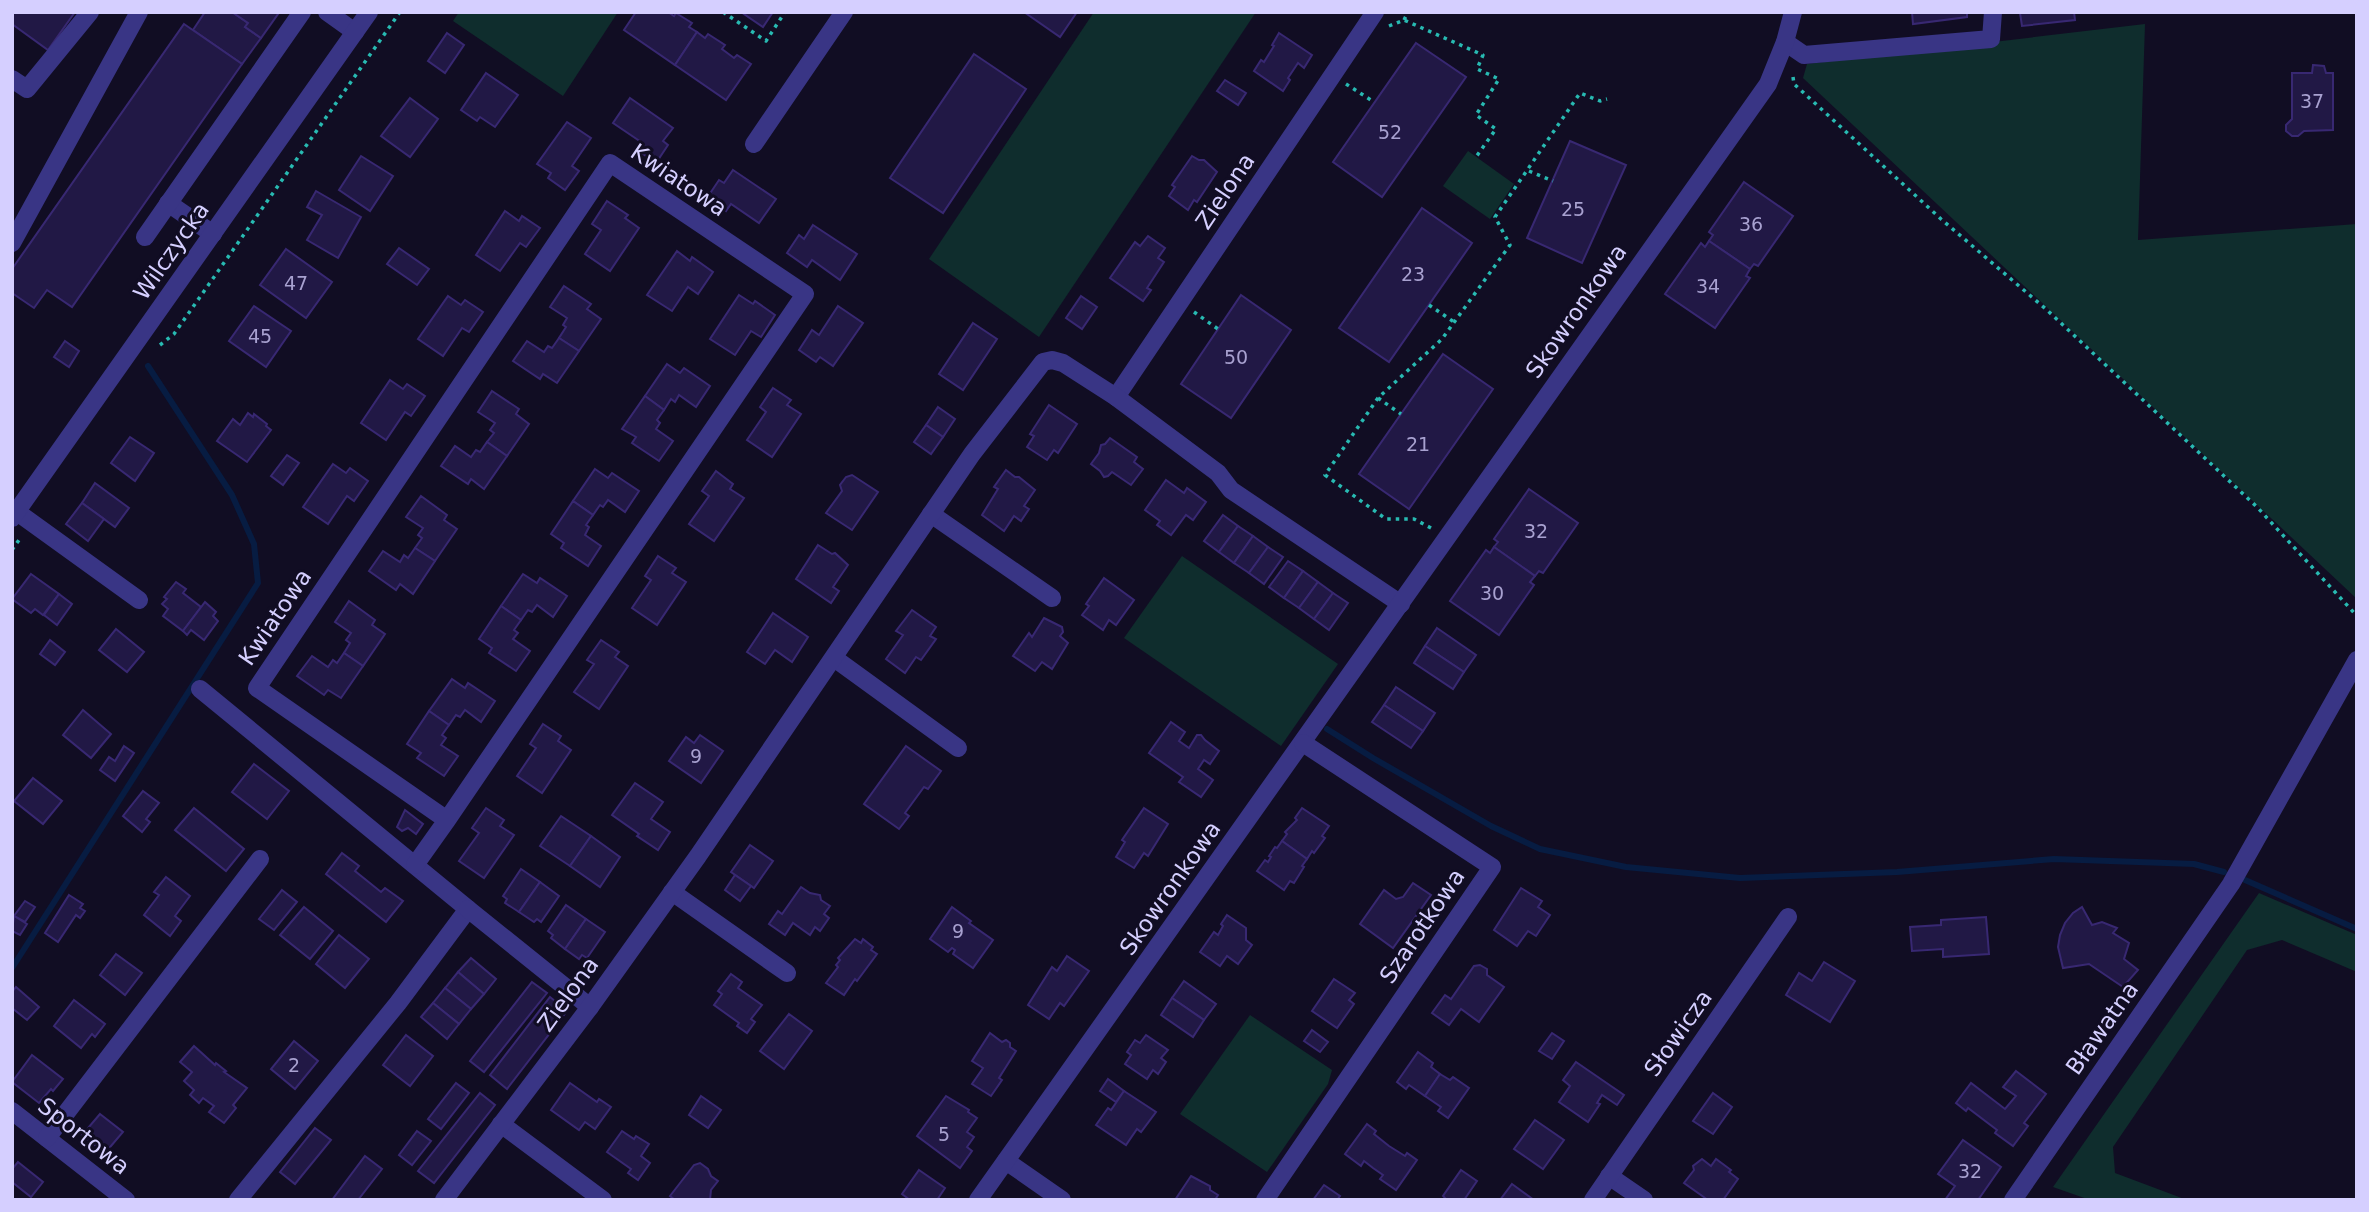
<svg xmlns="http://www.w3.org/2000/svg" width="2369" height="1212" font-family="'DejaVu Sans',sans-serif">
<rect width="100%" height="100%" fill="#110d23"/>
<g fill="#0f2d2d">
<path d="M459,12H618L563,96L453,21Z"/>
<path d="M1094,12H1256L1039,337L929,259Z"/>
<path d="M2145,24L2138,240L2357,224V599L1803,78L1807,64Z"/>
<path d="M1468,151L1514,184L1490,219L1443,186Z"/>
<path d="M1182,556L1338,664L1281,746L1124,638Z"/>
<path d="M2259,893L2357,935V972L2282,940L2247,950L2113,1147L2115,1173L2187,1200H2090L2053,1187Z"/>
<path d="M1250,1015L1332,1070L1328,1084L1267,1172L1180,1114Z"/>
</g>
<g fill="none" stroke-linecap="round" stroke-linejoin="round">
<g stroke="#071c42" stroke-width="6">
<path d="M1327,729L1373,758L1491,826L1540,849L1626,867L1740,878L1897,872L2054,859L2194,864L2224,872"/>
<path d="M2245,880L2357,929"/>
<path d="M12,968L258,583L254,544L232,495L148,366"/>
</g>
</g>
<g fill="#211845" stroke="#382872" stroke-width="2">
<path d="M12,12H75L48,50L12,24Z"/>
<path d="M205,12H232L248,23L245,27L261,38L242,64L193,30Z"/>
<path d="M232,12H276L278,14L261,38L245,27L248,23Z"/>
<path d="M636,12H668L674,16L676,13L692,23L689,27L697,32L675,65L624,30Z"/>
<path d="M741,12H773L763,27Z"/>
<path d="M1024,12H1077L1060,37Z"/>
<path d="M1912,12H1967V17L1913,24Z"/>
<path d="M2028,12H2074L2075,20L2022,26L2020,13Z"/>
<path d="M184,24L242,64L72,307L47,290L34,308L12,293V269Z"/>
<path d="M697,32L705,38L708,34L725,45L722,49L734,58L737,55L751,64L726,100L675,65Z"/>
<path d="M447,33L464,45L445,73L428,61Z"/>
<path d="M1279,33L1312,55L1304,68L1298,63L1288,78L1290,80L1283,91L1254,71L1261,60L1264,62L1274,46L1272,45Z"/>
<path d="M1416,43L1466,77L1382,197L1333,162Z"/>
<path d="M974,54L1026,89L943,213L890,178Z"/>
<path d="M2313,65L2324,66L2326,73H2333V130L2304,131L2298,136H2292L2286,131V125L2292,119V73H2312Z"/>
<path d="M486,73L518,95L495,127L480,117L477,121L461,110Z"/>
<path d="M1225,80L1246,93L1238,105L1217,91Z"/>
<path d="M410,98L438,119L410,157L381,136Z"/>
<path d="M630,98L673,128L663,141L668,145L656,163L636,149L641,142L613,123Z"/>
<path d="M567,122L591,138L572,166L579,171L565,190L548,178L551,173L537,164Z"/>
<path d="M1570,141L1626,165L1582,263L1527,238Z"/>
<path d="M361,156L393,176L370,211L339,190Z"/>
<path d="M1192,156L1199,160H1204L1217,172L1197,202L1194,200L1188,210L1169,196L1175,187L1172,185Z"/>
<path d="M733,170L776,199L759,223L731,204L726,211L707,198L719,180L724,183Z"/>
<path d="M1744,182L1793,216L1758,266L1754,264L1750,269L1709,241L1713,235L1709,232Z"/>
<path d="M316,191L361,217L338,258L307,240L322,215L307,207Z"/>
<path d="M607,201L628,215L625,218L639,228L610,271L585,254L601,230L592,224Z"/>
<path d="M1422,208L1472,243L1389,362L1339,328Z"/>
<path d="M505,211L519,221L522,216L540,228L526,247L520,243L500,271L476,255Z"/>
<path d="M813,225L857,254L840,280L812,260L807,267L787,253L799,235L804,239Z"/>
<path d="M1148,236L1165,248L1158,258L1164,262L1147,288L1151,290L1143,301L1110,278L1135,242L1140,246Z"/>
<path d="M1709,241L1750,269L1746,276L1750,278L1715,328L1665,294L1701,243L1705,247Z"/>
<path d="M399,248L429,269L417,285L387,264Z"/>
<path d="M286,249L332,282L306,318L260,285Z"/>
<path d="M677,251L690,261L692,257L713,272L698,294L688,287L672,311L647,295Z"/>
<path d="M564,286L591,304L587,309L601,319L579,351L559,338L566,327L563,325L567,318L550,307Z"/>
<path d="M739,295L753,304L755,301L775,315L761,337L751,331L735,355L710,339Z"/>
<path d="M1241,295L1291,330L1231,418L1181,384Z"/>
<path d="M448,296L461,305L465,300L483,312L469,332L462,328L443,356L418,339Z"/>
<path d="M1081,296L1097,307L1082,329L1066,318Z"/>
<path d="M254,306L291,331L266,367L229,341Z"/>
<path d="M838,306L863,323L833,366L820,357L816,362L799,350L812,330L819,335Z"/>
<path d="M973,323L997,339L963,390L939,374Z"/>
<path d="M559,338L579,351L557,383L543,374L540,379L513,361L527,341L544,352L548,346L552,348Z"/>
<path d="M65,341L79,351L69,367L54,357Z"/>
<path d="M1443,354L1493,389L1409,509L1359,474Z"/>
<path d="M667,364L680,373L684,368L710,386L696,407L679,395L675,402L671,399L664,410L645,396Z"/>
<path d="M390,380L403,389L407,384L425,396L411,416L405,412L386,440L361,423Z"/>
<path d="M773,388L791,400L787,405L801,414L772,457L747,440L766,412L760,407Z"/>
<path d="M492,391L519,409L516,414L529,424L507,456L487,442L494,433L490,430L495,423L478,412Z"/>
<path d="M645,396L664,410L657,420L660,423L656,429L673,441L659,461L632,443L636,437L622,429Z"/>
<path d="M1049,405L1077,424L1058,453L1054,450L1047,460L1027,447L1034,436L1030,434Z"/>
<path d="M938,407L955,419L943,437L926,425Z"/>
<path d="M248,413L253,417L254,414L267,424L266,426L271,430L247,462L217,441L233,419L240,425Z"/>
<path d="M926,425L943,437L931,454L914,442Z"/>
<path d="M130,437L154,453L135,481L111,463Z"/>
<path d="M1110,438L1137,457L1134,462L1143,469L1131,485L1112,472L1108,476L1104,477L1100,471L1091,464L1099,453L1101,445L1105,444Z"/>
<path d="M487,442L507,456L484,489L471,479L468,484L441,466L455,446L471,457L476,450L480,452Z"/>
<path d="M287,455L299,463L283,485L271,476Z"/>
<path d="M333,464L346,473L350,468L368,481L354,501L347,496L328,524L303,507Z"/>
<path d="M595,469L608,478L612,473L639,491L625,512L608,500L603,507L600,505L593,515L573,501Z"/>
<path d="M1006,470L1015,477H1019L1035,490L1024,506L1029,509L1021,521L1014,516L1004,531L982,515L998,489L994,487Z"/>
<path d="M716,471L733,484L730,489L744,498L714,541L689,524L709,496L702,491Z"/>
<path d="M852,475L878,492L852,530L826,513L842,491L840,485L846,477Z"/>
<path d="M1166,480L1184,493L1187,488L1206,502L1193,520L1186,515L1171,535L1157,525L1160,521L1145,510Z"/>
<path d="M95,483L129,508L115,527L82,503Z"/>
<path d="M1529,489L1578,523L1543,573L1539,571L1535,576L1494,547L1498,542L1494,539Z"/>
<path d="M421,496L447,515L444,520L457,529L435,561L415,548L422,538L418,535L423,528L406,517Z"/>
<path d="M573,501L593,515L586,525L589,527L585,535L601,546L588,566L561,548L564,543L551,534Z"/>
<path d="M82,503L104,519L88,541L66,524Z"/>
<path d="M1223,515L1238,526L1219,552L1204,541Z"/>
<path d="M1238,526L1253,536L1234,563L1219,552Z"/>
<path d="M1253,536L1268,547L1249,573L1234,563Z"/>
<path d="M818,545L832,554L835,553L848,565L833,587L839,591L831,603L796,579Z"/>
<path d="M1268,547L1283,557L1264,584L1249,573Z"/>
<path d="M1494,547L1535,576L1530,582L1534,585L1499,635L1450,601L1486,550L1490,553Z"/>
<path d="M415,548L435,561L413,594L400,584L396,590L369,571L383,551L400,562L404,555L408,558Z"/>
<path d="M658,556L676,568L672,573L686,582L657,625L632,608L651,580L645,576Z"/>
<path d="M1288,561L1303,571L1284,598L1269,587Z"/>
<path d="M1303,571L1318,582L1299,608L1284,598Z"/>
<path d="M31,574L59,594L43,615L35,609L31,613L12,599Z"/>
<path d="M523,574L537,583L540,578L567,596L553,617L537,605L532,612L528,610L521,620L501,606Z"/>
<path d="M1104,578L1134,600L1116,625L1109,620L1103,630L1082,615L1089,606L1086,604Z"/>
<path d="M176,582L186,589L183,593L201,607L183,631L163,616L168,609L162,604L167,599L164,597Z"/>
<path d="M1318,582L1333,593L1314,619L1299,608Z"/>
<path d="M1333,593L1348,603L1329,630L1314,619Z"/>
<path d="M59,594L72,604L57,625L44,615Z"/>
<path d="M349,601L375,620L372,625L385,634L363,666L344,653L350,643L346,640L351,633L335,622Z"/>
<path d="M205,602L216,612L213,616L218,621L204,640L191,630L187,635L183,631Z"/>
<path d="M501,606L521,620L514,630L518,633L513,639L530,651L516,671L489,653L492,648L479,639Z"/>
<path d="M912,610L936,627L930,636L936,639L921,660L916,657L905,673L886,659L903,635L896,631Z"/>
<path d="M773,613L808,637L792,662L775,650L765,664L747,652Z"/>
<path d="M1044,618L1062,627L1063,632L1060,636L1068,643L1052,669L1042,662L1035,671L1013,656L1029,633L1032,637Z"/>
<path d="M1437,628L1476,655L1464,672L1425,646Z"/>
<path d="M116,629L144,652L127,672L99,650Z"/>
<path d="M50,640L65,652L55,665L40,654Z"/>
<path d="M601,640L619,652L615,657L628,666L599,709L574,692L594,664L587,660Z"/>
<path d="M1425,646L1464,672L1453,689L1414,663Z"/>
<path d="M344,653L363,666L341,698L328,690L324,695L297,676L312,656L328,667L333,660L337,663Z"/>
<path d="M452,679L465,688L468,683L495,701L481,722L465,710L460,717L456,715L449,725L429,711Z"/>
<path d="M1396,687L1435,713L1423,731L1384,705Z"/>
<path d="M1384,705L1423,731L1411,748L1372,722Z"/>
<path d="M83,710L111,734L91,758L63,735Z"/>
<path d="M429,711L449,725L442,735L446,738L441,745L458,756L444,776L417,758L421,753L407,744Z"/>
<path d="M1171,722L1185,732L1179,741L1189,748L1197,735H1201L1205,740L1219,751L1210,764L1204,760L1198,769L1213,780L1201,797L1179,782L1183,777L1149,753Z"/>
<path d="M543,724L561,736L558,741L571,750L542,793L517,776L536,748L530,744Z"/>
<path d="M700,735L723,751L701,783L669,761L686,737L694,743Z"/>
<path d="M124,746L134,753L115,781L100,770L109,757L115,761Z"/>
<path d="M906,746L941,771L928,789L924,787L905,813L909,816L899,829L864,804Z"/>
<path d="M254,764L289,791L267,819L232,792Z"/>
<path d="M33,778L62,801L43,824L14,801Z"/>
<path d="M635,783L663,802L651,819L670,832L658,850L637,836L639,834L612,815Z"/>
<path d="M143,791L159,803L146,819L150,822L142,832L123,816Z"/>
<path d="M194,808L244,849L226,871L175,830Z"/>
<path d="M486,808L504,820L500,826L514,835L484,878L459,861L479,833L472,828Z"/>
<path d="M1144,808L1168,824L1148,856L1144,853L1134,868L1116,857L1125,842L1122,840Z"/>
<path d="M1302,808L1329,826L1322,836L1325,838L1314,853L1312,851L1307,859L1282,841L1287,834L1285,832L1297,820L1295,818Z"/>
<path d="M405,810L423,824L416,834L408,828L402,831L397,827Z"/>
<path d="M561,816L591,836L570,866L540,846Z"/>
<path d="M591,836L620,857L600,887L570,866Z"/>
<path d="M1282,841L1307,859L1302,866L1304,867L1294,883L1290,881L1284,890L1257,871L1265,860L1268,862L1271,857L1269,856L1275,847L1277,848Z"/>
<path d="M750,845L773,861L754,888L731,872Z"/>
<path d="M342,853L359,866L355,871L381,892L385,888L403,901L386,922L326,874Z"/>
<path d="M521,869L540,882L519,912L505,903L507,899L503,896Z"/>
<path d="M735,875L751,886L740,901L725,890Z"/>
<path d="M166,877L190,896L175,916L181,921L170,936L144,915L159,895L154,892Z"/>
<path d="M540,882L559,896L541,922L537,919L534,922L519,912Z"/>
<path d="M1413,883L1431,895L1393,948L1360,924L1384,890L1396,899L1403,897Z"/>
<path d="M801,887L810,893L820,895L821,900L830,906L824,914L829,918L820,931L815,927L810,935L793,923L785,935L769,924L778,911L782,914Z"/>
<path d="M1521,888L1542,901L1538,907L1550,915L1536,936L1528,931L1517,946L1494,930Z"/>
<path d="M282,890L297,902L274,930L259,919Z"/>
<path d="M69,895L83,904L80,908L85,911L80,918L76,915L58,942L45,933Z"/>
<path d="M25,901L35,907L25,922L14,916Z"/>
<path d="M566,905L586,919L565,949L551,938L553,935L548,931Z"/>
<path d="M304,907L333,931L310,959L280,935Z"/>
<path d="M952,907L971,921L969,923L993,940L973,968L953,954L955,950L952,948L948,952L930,939Z"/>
<path d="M2082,907L2092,925L2102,922L2117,928L2113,933L2129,943L2124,959L2138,970L2123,987L2089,964L2063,968L2058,947L2060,935L2065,923L2073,913Z"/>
<path d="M1227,915L1246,928V940L1252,945L1238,964L1227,956L1220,966L1200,952L1214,932L1218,935L1223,926L1221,924Z"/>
<path d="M14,916L27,924L20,935L12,931Z"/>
<path d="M1986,917L1989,954L1943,957V949L1912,951L1910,927L1941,925V920Z"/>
<path d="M586,919L605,932L587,958L582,955L579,959L565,949Z"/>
<path d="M339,935L369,959L345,988L316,964Z"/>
<path d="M855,939L861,943L863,939L873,947L871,950L877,954L857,981L855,979L844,995L826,983L838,967L836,965L840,960L838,958Z"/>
<path d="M116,954L142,973L125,995L100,975Z"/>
<path d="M1067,956L1089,971L1064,1006L1060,1003L1049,1019L1028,1005L1052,967L1057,971Z"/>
<path d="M471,958L496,979L484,994L458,972Z"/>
<path d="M1824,962L1855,981L1830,1022L1786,995L1799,973L1812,981Z"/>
<path d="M1480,965L1487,969V975L1504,987L1479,1022L1461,1009L1449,1025L1432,1013L1445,995L1451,999L1474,966Z"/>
<path d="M458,972L484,994L471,1009L445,988Z"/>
<path d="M731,974L742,982L738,988L762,1005L751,1019L755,1022L747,1033L737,1026L739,1023L714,1005L722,994L718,991Z"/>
<path d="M1334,979L1355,993L1349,1000L1354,1004L1337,1028L1312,1011Z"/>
<path d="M1184,981L1216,1004L1204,1020L1172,998Z"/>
<path d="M532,982L547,993L484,1072L470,1061Z"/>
<path d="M16,987L39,1007L27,1020L12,1008V992Z"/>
<path d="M445,988L471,1009L459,1024L433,1003Z"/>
<path d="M550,997L567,1011L507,1089L490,1075Z"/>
<path d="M1172,998L1204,1020L1193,1037L1161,1015Z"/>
<path d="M74,1000L105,1024L95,1037L92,1034L81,1048L54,1026Z"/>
<path d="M433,1003L459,1024L447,1039L421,1017Z"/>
<path d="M789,1014L812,1031L784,1069L760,1051Z"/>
<path d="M1312,1030L1328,1042L1320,1052L1304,1041Z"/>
<path d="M990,1033L1002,1042L1006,1040L1010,1043V1047L1016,1051L999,1078L1002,1080L991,1096L972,1084L983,1068L972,1061Z"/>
<path d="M1552,1033L1564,1041L1552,1059L1539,1051Z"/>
<path d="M406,1035L433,1056L410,1086L383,1065Z"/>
<path d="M1146,1035L1168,1050L1161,1058L1166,1062L1158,1074L1153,1070L1147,1079L1125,1064L1131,1055L1127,1052L1135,1040L1140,1043Z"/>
<path d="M294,1041L318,1061L295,1089L271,1069Z"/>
<path d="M194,1046L215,1065L216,1063L226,1071L224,1072L247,1088L233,1105L236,1108L224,1123L209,1112L214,1106L203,1098L199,1103L190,1095L194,1090L184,1081L192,1072L180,1062Z"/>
<path d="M1418,1052L1433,1063L1431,1067L1440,1074L1425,1096L1409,1085L1406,1089L1397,1082Z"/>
<path d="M32,1055L63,1079L53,1091L51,1089L39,1103L12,1082Z"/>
<path d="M1576,1062L1624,1095L1617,1105L1602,1095L1597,1103L1600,1104L1588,1122L1559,1102L1570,1086L1563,1080Z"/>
<path d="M2016,1071L2046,1094L2024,1123L2028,1126L2013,1146L1995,1133L1997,1130L1968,1108L1966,1111L1956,1103L1971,1083L2005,1109L2016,1096L2003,1087Z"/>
<path d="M1440,1074L1450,1080L1453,1077L1469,1088L1448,1118L1438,1111L1441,1107L1425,1096Z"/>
<path d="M1108,1079L1124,1091L1116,1102L1100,1091Z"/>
<path d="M456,1083L469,1093L441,1129L428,1119Z"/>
<path d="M570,1083L597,1102L599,1099L611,1107L595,1129L585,1122L579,1130L551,1110Z"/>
<path d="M1124,1091L1156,1112L1141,1132L1137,1129L1126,1145L1096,1125L1108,1108L1111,1110Z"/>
<path d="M480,1093L495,1105L434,1183L418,1171Z"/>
<path d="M1713,1093L1732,1107L1713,1134L1693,1121Z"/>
<path d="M701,1096L721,1110L708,1128L689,1115Z"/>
<path d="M946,1096L969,1110L968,1112L977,1118L967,1132L974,1137L967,1147L972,1151L960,1168L917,1136Z"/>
<path d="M100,1114L123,1132L105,1153L82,1135Z"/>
<path d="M1535,1120L1564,1140L1543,1169L1514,1149Z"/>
<path d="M1367,1124L1376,1131L1374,1134L1389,1146L1405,1156L1407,1153L1417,1160L1396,1190L1380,1179L1383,1175L1373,1168L1364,1161L1361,1166L1345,1154Z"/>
<path d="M315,1128L331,1140L295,1184L280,1172Z"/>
<path d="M417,1131L431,1141L412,1165L399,1155Z"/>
<path d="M622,1131L634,1139L636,1136L649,1144L641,1156L650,1163L638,1180L628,1173L631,1169L607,1152Z"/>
<path d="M1963,1140L2001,1167L1978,1200H1945L1955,1186L1938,1174Z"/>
<path d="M365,1156L382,1169L358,1200H332Z"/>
<path d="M1702,1159L1711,1166L1716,1159L1731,1170L1729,1172L1738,1179L1723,1200H1708L1684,1183L1694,1170L1693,1166Z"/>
<path d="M18,1162L43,1182L31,1197L12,1182V1169Z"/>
<path d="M700,1163L708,1169L711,1176L718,1181L711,1190L710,1200H675L670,1196L694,1165Z"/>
<path d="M919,1170L945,1188L937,1200H910L902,1194Z"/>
<path d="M1461,1170L1477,1181L1464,1200H1447L1443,1196Z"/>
<path d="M1191,1176L1210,1186V1190L1218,1195L1215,1200H1175Z"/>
<path d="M1512,1184L1534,1200H1500Z"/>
<path d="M1324,1185L1340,1196L1337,1200H1313Z"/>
</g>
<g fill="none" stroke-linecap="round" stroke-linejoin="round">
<g stroke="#28bab2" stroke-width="3.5" stroke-dasharray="3.5 5" stroke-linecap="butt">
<path d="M723,12L766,41L785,12"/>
<path d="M1404,20L1408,12"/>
<path d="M1389,26L1404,20L1483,55L1477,69L1499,79L1476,115L1496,129L1476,157"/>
<path d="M1793,77L1794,84L1941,219L2047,310L2257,507L2357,616"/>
<path d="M1346,84L1374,102"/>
<path d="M1529,171L1553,181"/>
<path d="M1429,305L1454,322"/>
<path d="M1194,312L1218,329"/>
<path d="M160,345L174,334L400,12"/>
<path d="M1378,398L1401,414"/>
<path d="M1431,528L1414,519H1386L1325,475L1378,398L1442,339L1510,245L1495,217L1580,93L1600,101L1607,99"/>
<path d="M12,550L21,537"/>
</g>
<g stroke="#393585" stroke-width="18">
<path d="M327,12L355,32"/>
<path d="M1785,42L1804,55L1991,39L1993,12"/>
<path d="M12,79L27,89L90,12"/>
<path d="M754,144L844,12"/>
<path d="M168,203L213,234"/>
<path d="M145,237L302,12"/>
<path d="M12,243L139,12"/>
<path d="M1116,397L1375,12"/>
<path d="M17,512L139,600"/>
<path d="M931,514L1052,598"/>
<path d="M12,518L369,12"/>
<path d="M834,658L958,748"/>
<path d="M200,689L468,909L398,1003L238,1200"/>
<path d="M415,865L447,820L805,294L610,163L257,688L447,820"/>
<path d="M672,892L787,973"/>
<path d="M468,909L590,1007"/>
<path d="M12,1111L126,1200"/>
<path d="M501,1124L603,1200"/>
<path d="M47,1138L260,859"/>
<path d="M1006,1161L1062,1200"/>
<path d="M1609,1176L1644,1200"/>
<path d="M444,1200L590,1007L698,856L972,454L1043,362L1052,360L1063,363L1116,397L1218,473L1231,490L1401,604"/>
<path d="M978,1200L1768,84L1785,42L1793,12"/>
<path d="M1265,1200L1492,867L1303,743"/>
<path d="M1593,1200L1788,917"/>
<path d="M2013,1200L2231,884L2357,660"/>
</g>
</g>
<g text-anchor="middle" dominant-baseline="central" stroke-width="6" stroke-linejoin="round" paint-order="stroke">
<g font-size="19" fill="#a8a1d0">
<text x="2312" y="101">37</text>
<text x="1390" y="132">52</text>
<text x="1573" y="209">25</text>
<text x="1751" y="224">36</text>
<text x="1413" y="274">23</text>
<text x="296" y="283">47</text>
<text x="1708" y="286">34</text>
<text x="260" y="336">45</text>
<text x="1236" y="357">50</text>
<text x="1418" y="444">21</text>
<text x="1536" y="531">32</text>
<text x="1492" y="593">30</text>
<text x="696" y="756">9</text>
<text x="958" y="931">9</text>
<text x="294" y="1065">2</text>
<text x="944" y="1134">5</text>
<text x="1970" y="1171">32</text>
</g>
<g font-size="23" fill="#d5cfff" stroke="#110d23">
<text transform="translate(679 180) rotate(34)">Kwiatowa</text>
<text transform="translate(1225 191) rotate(-56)">Zielona</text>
<text transform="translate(171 251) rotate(-55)">Wilczycka</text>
<text transform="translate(1576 311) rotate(-55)">Skowronkowa</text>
<text transform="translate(275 617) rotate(-56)">Kwiatowa</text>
<text transform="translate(1170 888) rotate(-55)">Skowronkowa</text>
<text transform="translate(1422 926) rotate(-56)">Szarotkowa</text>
<text transform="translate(568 994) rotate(-54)">Zielona</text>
<text transform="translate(2102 1028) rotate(-55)">Bławatna</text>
<text transform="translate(1678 1033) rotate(-55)">Słowicza</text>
<text transform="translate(84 1136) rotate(38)">Sportowa</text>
</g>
</g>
<rect width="2369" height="1212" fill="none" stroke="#d5cfff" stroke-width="28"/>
</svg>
